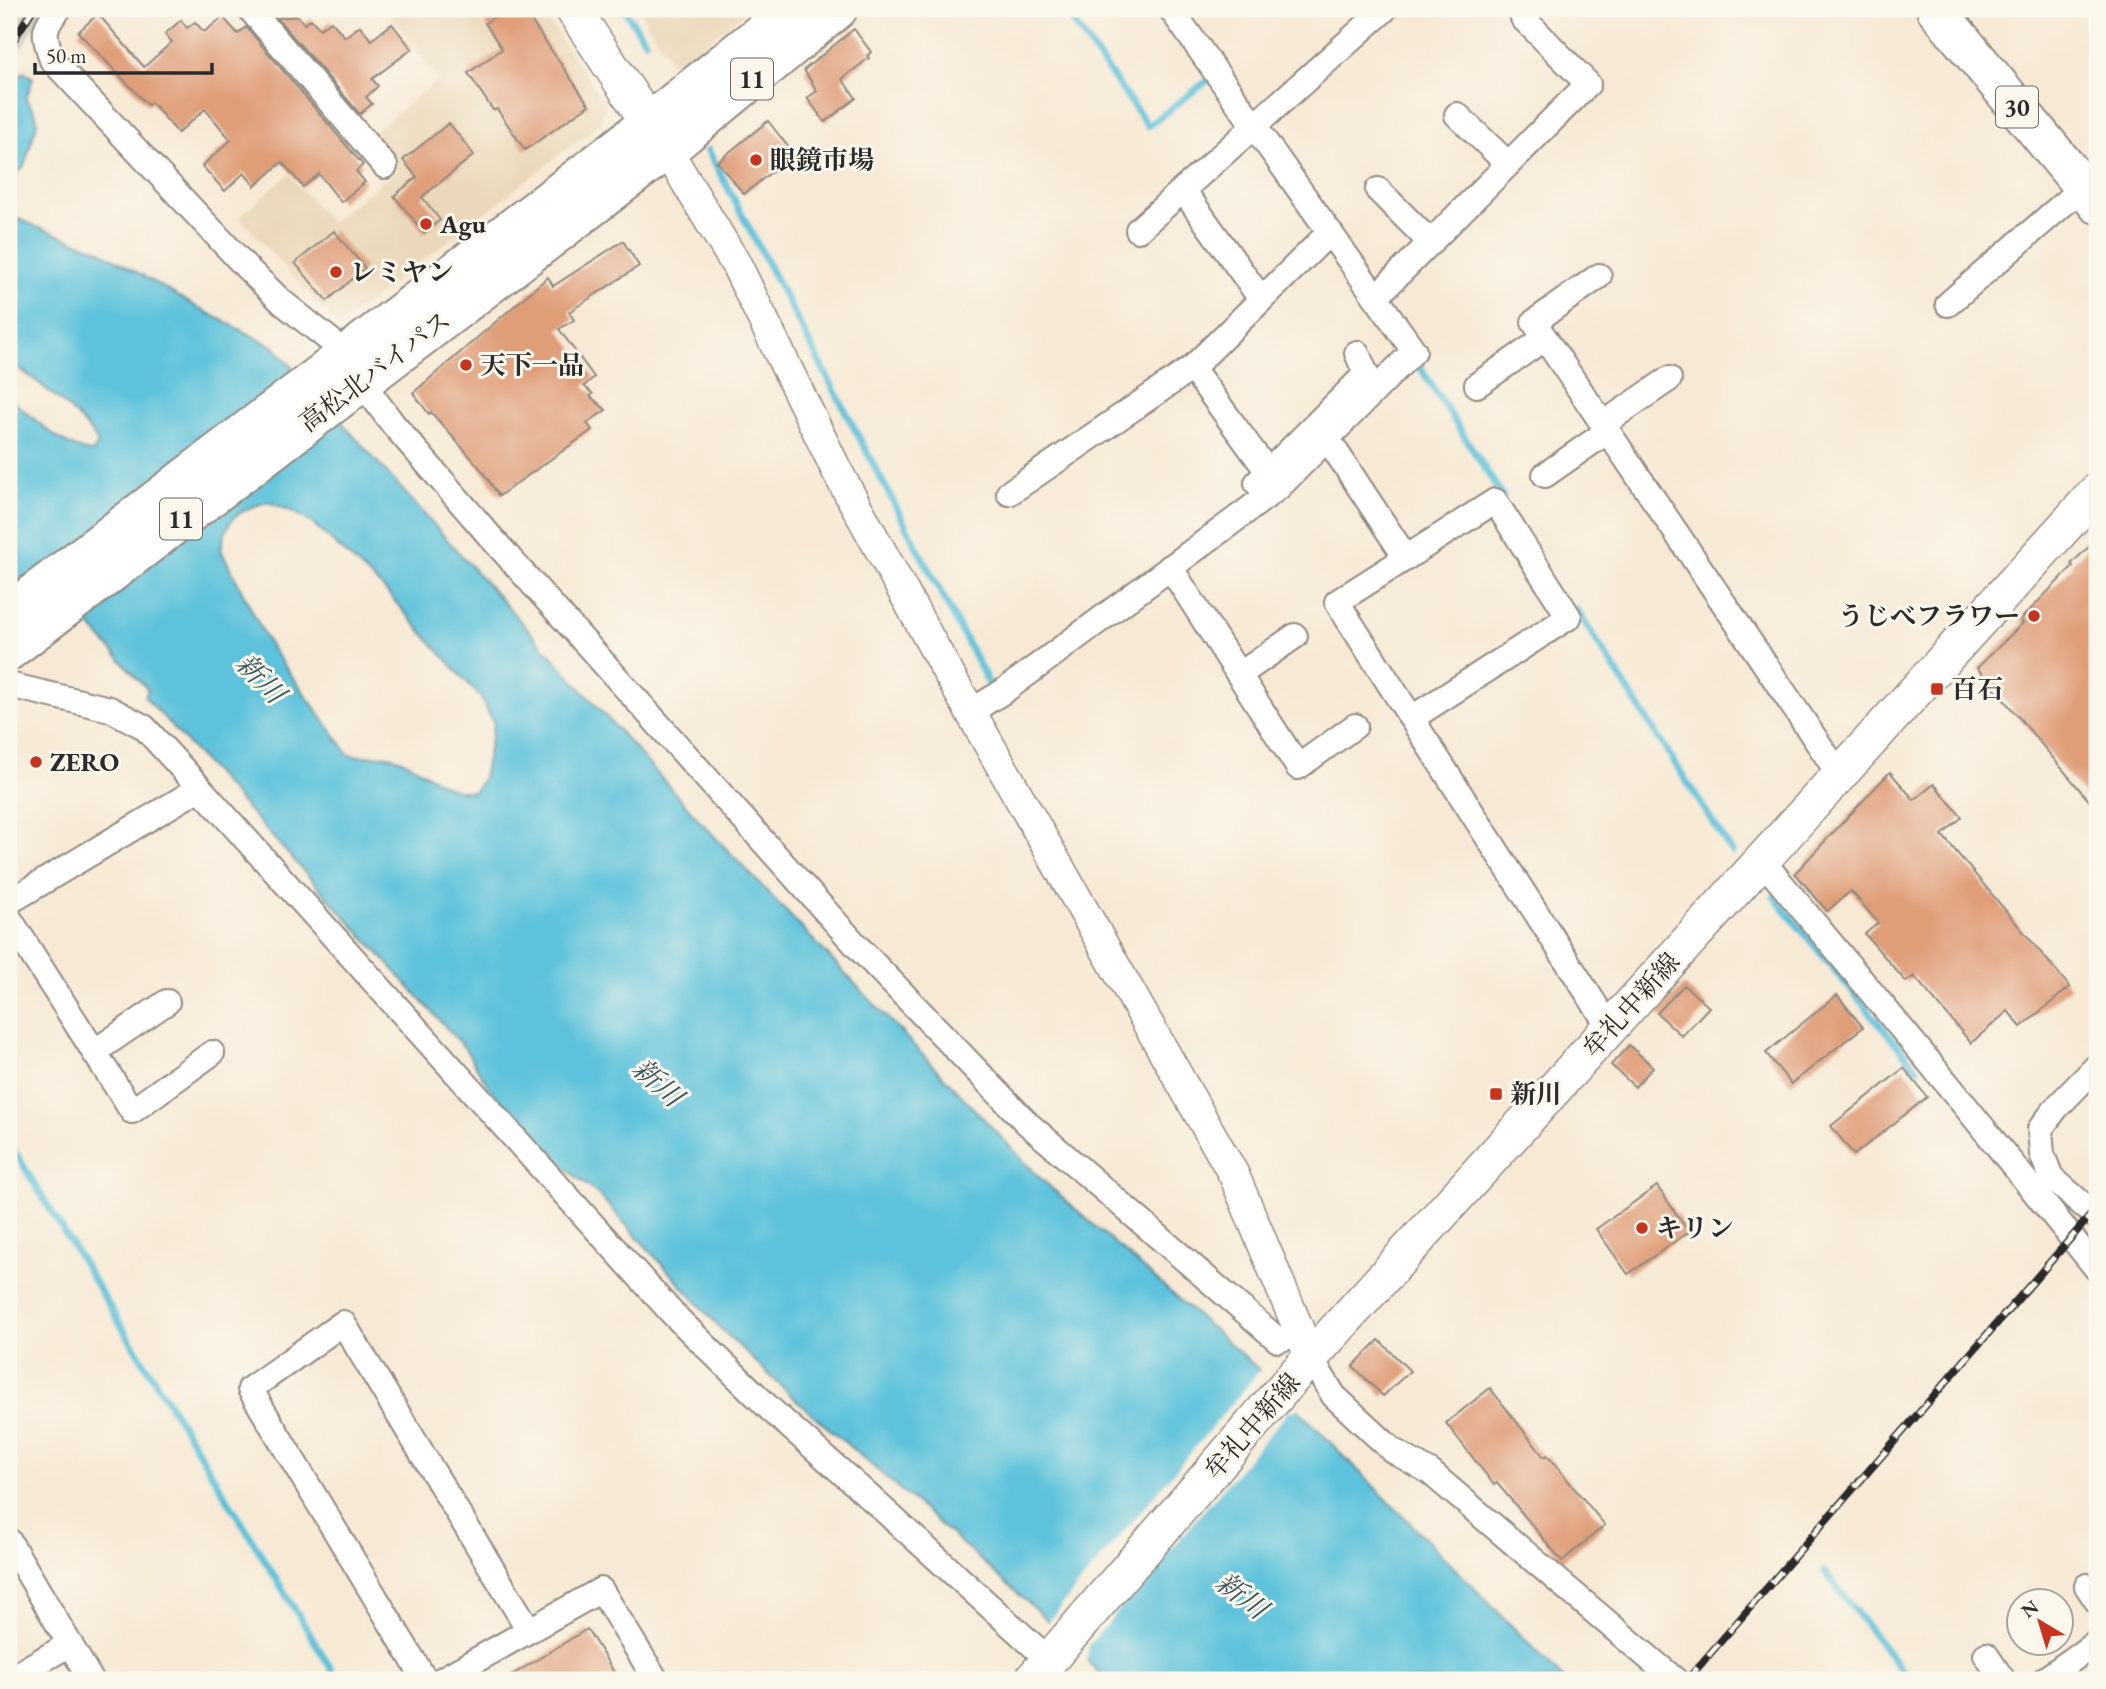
<svg xmlns="http://www.w3.org/2000/svg" width="2106" height="1689" font-family="'EB Garamond','Noto Serif JP',serif">
<rect width="100%" height="100%" fill="#fbf7ec"/>
<filter id="ink" filterUnits="userSpaceOnUse"><feTurbulence type="fractalNoise" baseFrequency=".0143" numOctaves="2"/><feDisplacementMap in="SourceGraphic" scale="14" xChannelSelector="R" yChannelSelector="G"/><feConvolveMatrix kernelMatrix="1 2 1 2 8 2 1 2 1" color-interpolation-filters="sRGB"/></filter>
<filter id="wash" filterUnits="userSpaceOnUse"><feTurbulence type="fractalNoise" baseFrequency=".00686" numOctaves="4" result="noise"/><feDisplacementMap in="SourceGraphic" scale="28" xChannelSelector="R" yChannelSelector="G"/><feGaussianBlur stdDeviation="1.57" result="paint"/><feColorMatrix in="noise" values="0 0 0 0 0 0 0 0 0 0 0 0 0 0 0 0 0 1.4 0 .05"/><feComposite in="paint" operator="in"/></filter>
<g filter="url(#wash)">
<rect width="100%" height="100%" fill="#f7e9d5"/>
<g fill="#ebd8ba">
<path d="M497,9H541L605,104L602,122L338,326L239,217L289,174L331,223L397,169L369,135L439,80L389,13L477,16Z"/>
<path d="M639,9H750L675,68Z"/>
</g>
<path fill="#cbc3b8" d="M17,9H45L21,49L9,42V22Z"/>
<g fill="#5dc2db" stroke="#447683" stroke-width="2" fill-rule="evenodd">
<path d="M9,61L13,64L9,74L17,77L24,72L33,78L26,99L36,114L37,124L24,167L9,181Z"/>
<path d="M9,214L37,227L99,250L200,309L274,347L699,820L1041,1179L1256,1367L1565,1680H1106L1044,1617L925,1511L798,1402L722,1330L600,1196L553,1158L490,1089L464,1047L145,697L148,690L90,626L9,584V398C31,415 65,451 93,452L98,443C84,418 34,376 9,363ZM268,502L287,509L312,523L383,588L481,698L494,724L483,778L475,791C446,795 425,769 399,759C382,752 366,759 349,755L270,646L221,550C226,519 237,510 268,502Z"/>
</g>
<path fill="#f7e9d5" d="M1262,1368L1302,1408L1288,1412L1089,1645L1086,1664L1046,1624Z"/>
<g fill="none" stroke-linecap="round" stroke-linejoin="round">
<g stroke="#5dc2db" stroke-width="7">
<path d="M624,9L645,41"/>
<path d="M1064,9L1148,126L1211,78L1213,80"/>
<path d="M708,150L989,684"/>
<path d="M1413,356L1503,497"/>
<path d="M1576,609L1732,852"/>
<path d="M1774,897L1917,1069"/>
<path d="M9,1142L338,1680"/>
<path d="M1825,1572L1909,1680"/>
</g>
</g>
<g id="blocks">
<g fill="#df9d78">
<path d="M506,9H523L589,105L525,150L497,109L493,110L468,73L502,49L485,23Z"/>
<path d="M98,14L144,67L172,42L165,34L181,20L187,28L195,22L204,32L223,17L238,34L246,27L363,165L356,171L365,182L341,202L319,174L303,187L282,162L255,186L244,173L225,191L202,166L231,140L205,109L178,133L151,102L148,105L78,32Z"/>
<path d="M298,16L304,24L311,19L320,29L331,21L345,37L360,26L371,40L392,24L412,49L372,79L378,86L366,97L372,104L360,114L277,18Z"/>
<path d="M854,29L871,52L867,56L869,58L842,79L856,98L825,122L807,98L817,91L804,70Z"/>
<path d="M768,121L794,154L744,194L717,162Z"/>
<path d="M449,123L474,155L422,197L440,220L424,233L394,196L417,177L403,160Z"/>
<path d="M334,231L365,268L327,301L295,263Z"/>
<path d="M623,241L639,266L569,312L574,320L559,329L594,377L584,386L593,394L590,396L606,410L587,423L592,430L499,496L481,469L431,412L429,414L413,393L548,277L553,286Z"/>
<path d="M2097,539V810L1977,668L2023,623L2020,620L2073,566L2071,564Z"/>
<path d="M1890,772L1914,800L1934,784L1962,817L1942,835L2070,987L2021,1027L2008,1011L1971,1043L1914,976L1906,982L1865,934L1878,923L1851,891L1827,911L1795,873Z"/>
<path d="M1684,985L1709,1007L1682,1036L1657,1013Z"/>
<path d="M1837,995L1863,1027L1791,1084L1766,1053Z"/>
<path d="M1629,1045L1653,1067L1635,1087L1611,1065Z"/>
<path d="M1904,1068L1927,1097L1854,1155L1831,1126Z"/>
<path d="M1657,1186L1689,1232L1628,1274L1596,1229Z"/>
<path d="M1379,1340L1410,1371L1383,1396L1353,1366Z"/>
<path d="M1490,1388L1544,1457L1547,1455L1605,1525L1562,1561L1497,1483L1494,1485L1446,1423Z"/>
<path d="M587,1629L619,1680H504Z"/>
</g>
</g>
</g>
<g filter="url(#ink)">
<use href="#blocks" fill-opacity="0" stroke="#918a80" stroke-width="2"/>
<g fill="none" stroke-linecap="round" stroke-linejoin="round">
<defs>
<g id="minor">
<path d="M59,9C41,30 44,34 52,60L248,269L282,302L331,341L393,424L488,534L855,944L1027,1123L1278,1340L1300,1333"/>
<path d="M250,9L385,166"/>
<path d="M1457,115L1508,164"/>
<path d="M1183,190L1261,299"/>
<path d="M1378,190L1431,243"/>
<path d="M1138,230L1385,9"/>
<path d="M1599,276L1534,322L1839,774"/>
<path d="M1376,297L1588,84L1523,18"/>
<path d="M1948,304L2083,187"/>
<path d="M1192,368L1330,232"/>
<path d="M1477,385L1545,338"/>
<path d="M1603,424L1669,379"/>
<path d="M1327,438L1406,558"/>
<path d="M1545,475L1608,431"/>
<path d="M1257,483L1366,374L1357,353"/>
<path d="M1009,493L1192,368L1279,487"/>
<path d="M1170,567L1298,767L1355,726"/>
<path d="M1239,675L1295,636"/>
<path d="M9,685L110,709L144,727L200,788"/>
<path d="M970,712L1004,691L1279,487L1414,351L1171,9"/>
<path d="M1412,718L1569,617L1495,501L1337,602L1610,1028"/>
<path d="M1761,859L1954,1092L2097,1269"/>
<path d="M9,902L200,788L672,1313L770,1409L864,1492L1049,1660"/>
<path d="M9,918L132,1111L212,1053"/>
<path d="M94,1052L167,1002"/>
<path d="M2097,1066L2057,1107L2040,1129L2042,1154L2051,1177L2097,1217"/>
<path d="M1311,1359L1334,1396L1392,1450L1430,1472L1675,1680"/>
<path d="M9,1541L91,1680"/>
<path d="M2087,1586L2097,1601"/>
<path d="M1986,1655L2003,1680"/>
<path d="M9,1679L70,1644"/>
<path d="M425,1680L250,1389L343,1323L529,1630"/>
<path d="M441,1680L601,1590L656,1680"/>
<path d="M2044,1680L2097,1642"/>
</g>
<path id="tertiary" d="M667,150L737,266L838,473L937,653L1234,1175L1311,1359"/>
<g id="secondary">
<path d="M573,9L664,146"/>
<path d="M1032,1680L1293,1377L2097,491"/>
</g>
<path id="primary" d="M1936,9L2097,204"/>
<g id="trunk">
<path d="M9,612L614,150L791,9"/>
<path d="M9,651L667,150L838,9"/>
</g>
</defs>
<use href="#minor" stroke="#918a80" stroke-width="28"/>
<use href="#tertiary" stroke="#918a80" stroke-width="33"/>
<use href="#secondary" stroke="#918a80" stroke-width="38"/>
<use href="#primary" stroke="#918a80" stroke-width="42"/>
<use href="#trunk" stroke="#918a80" stroke-width="42"/>
<use href="#minor" stroke="#fff" stroke-width="24"/>
<use href="#tertiary" stroke="#fff" stroke-width="30"/>
<use href="#secondary" stroke="#fff" stroke-width="35"/>
<use href="#primary" stroke="#fff" stroke-width="38"/>
<use href="#trunk" stroke="#fff" stroke-width="38"/>
<defs>
<g id="rail">
<path d="M9,47L33,9"/>
<path d="M1687,1680L2097,1208"/>
</g>
</defs>
<use href="#rail" stroke="#2b2b2b" stroke-width="8"/>
<use href="#rail" stroke="#fbf7ec" stroke-width="5" stroke-dasharray="16" stroke-linecap="butt"/>
</g>
</g>
<g fill="#c8321e" stroke="#fbf7ec" stroke-width="2.5">
<circle cx="756" cy="160" r="7"/>
<circle cx="426" cy="224" r="7"/>
<circle cx="336" cy="272" r="7"/>
<circle cx="466" cy="365" r="7"/>
<circle cx="2034" cy="616" r="7"/>
<rect x="1930" y="682" width="14" height="14" rx="3.5"/>
<circle cx="36" cy="762" r="7"/>
<rect x="1489" y="1087" width="14" height="14" rx="3.5"/>
<circle cx="1642" cy="1228" r="7"/>
</g>
<g text-anchor="middle" dominant-baseline="central" stroke-width="6" stroke-linejoin="round" paint-order="stroke">
<g fill="#fbf7ec" stroke="#696865" stroke-width="2">
<rect x="731" y="58.5" width="42" height="41" rx="5"/>
<rect x="1996" y="86.5" width="42" height="41" rx="5"/>
<rect x="160" y="498.5" width="42" height="41" rx="5"/>
</g>
<g font-size="24" font-weight="bold" fill="#2b2b2b">
<text x="752" y="79">11</text>
<text x="2017" y="107">30</text>
<text x="181" y="519">11</text>
</g>
<g font-size="26" font-weight="bold" fill="#2b2b2b" stroke="#fbf7ec" text-anchor="start">
<text x="770" y="160">眼鏡市場</text>
<text x="440" y="224">Agu</text>
<text x="350" y="272">レミヤン</text>
<text x="480" y="365">天下一品</text>
<text x="2020" y="616" text-anchor="end">うじべフラワー</text>
<text x="1951" y="689">百石</text>
<text x="50" y="762">ZERO</text>
<text x="1510" y="1094">新川</text>
<text x="1656" y="1228">キリン</text>
</g>
<g font-size="26" fill="#2b2b2b" stroke="#fbf7ec">
<text transform="translate(375 371) rotate(-37)">高松北バイパス</text>
<text transform="translate(1631 1005) rotate(-48)">牟礼中新線</text>
<text transform="translate(1252 1426) rotate(-49)">牟礼中新線</text>
</g>
<g font-size="28" font-style="italic" fill="#3a5860" stroke="#fbf7ec">
<text transform="translate(261 678) rotate(46)">新川</text>
<text transform="translate(658 1082) rotate(42)">新川</text>
<text transform="translate(1242 1595) rotate(38)">新川</text>
</g>
</g>
<rect width="2106" height="1689" fill="none" stroke="#fbf7ec" stroke-width="35"/>
<g transform="translate(2040 1622) rotate(322)"><circle r="33" fill="#fbf7ec" stroke="#a8a59f" stroke-width="2"/>
<path d="M0-5L12 26L0 18L-12 26Z" fill="#c8321e"/>
<text y="-10" font-size="19" font-weight="bold" text-anchor="middle" fill="#2b2b2b">N</text>
</g>
<path d="M35 63v10h177v-10" fill="none" stroke="#2b2b2b" stroke-width="3.5"/>
<text x="46" y="63" font-size="21" fill="#2b2b2b" stroke="#fbf7ec" stroke-width="5" paint-order="stroke">50 m</text>
</svg>
